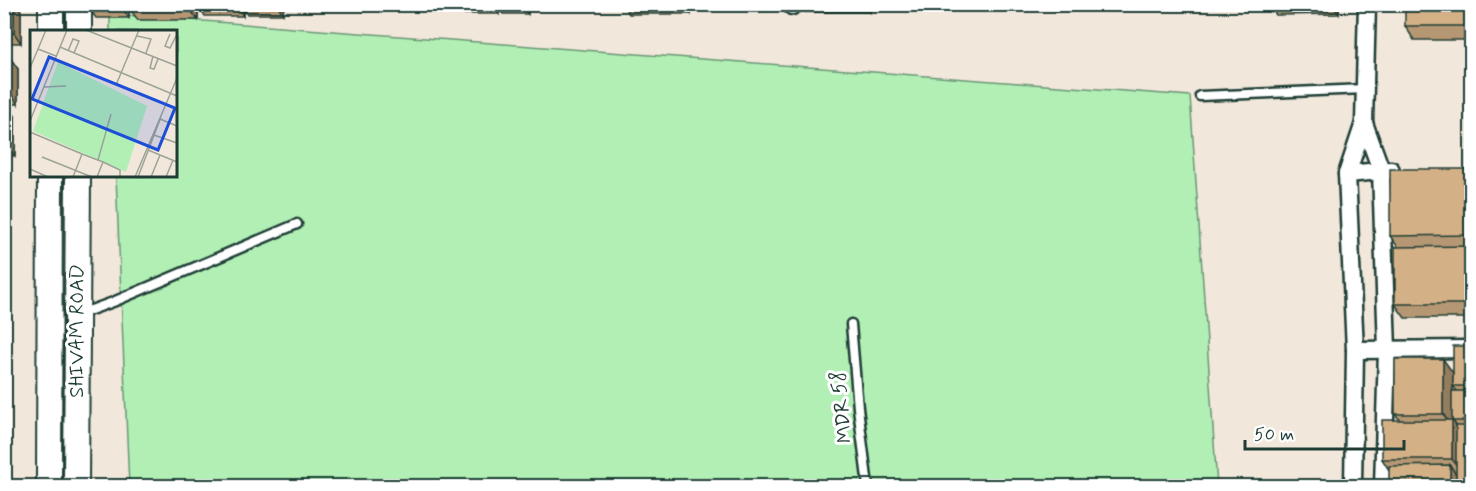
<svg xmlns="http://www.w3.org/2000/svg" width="1476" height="491" font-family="Mynerve,sans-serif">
<rect width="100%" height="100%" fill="#f2e7db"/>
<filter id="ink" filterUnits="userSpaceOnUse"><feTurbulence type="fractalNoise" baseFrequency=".0167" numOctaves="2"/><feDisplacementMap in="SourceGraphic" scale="12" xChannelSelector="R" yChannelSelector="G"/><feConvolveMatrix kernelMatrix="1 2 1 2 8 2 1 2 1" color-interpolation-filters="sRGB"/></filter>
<g filter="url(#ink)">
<path fill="#b2efb5" stroke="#689674" stroke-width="1.5" d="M110,14L1190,96L1217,486H129L116,176H176V32L110,31Z"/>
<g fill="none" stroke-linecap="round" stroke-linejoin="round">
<defs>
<g id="lane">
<path d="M1200,96L1365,89"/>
<path d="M80,314L113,302L297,224"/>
<path d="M851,324L858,408L868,486"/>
</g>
<g id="street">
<path d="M792,6V4"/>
<path d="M1364,123L1381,170L1387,350L1383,486"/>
<path d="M1347,174L1391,170"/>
<path d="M1355,350L1472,349"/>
<path d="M1353,486L1355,350L1347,174L1364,123L1367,4"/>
</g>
<g id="secondary">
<path d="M51,32V4"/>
<path d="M79,32V4"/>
<path d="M49,486L50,176"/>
<path d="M76,486L78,176"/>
</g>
</defs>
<use href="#lane" stroke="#1f3d34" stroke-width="13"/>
<use href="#street" stroke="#1f3d34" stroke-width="21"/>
<use href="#secondary" stroke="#1f3d34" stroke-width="28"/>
<use href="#lane" stroke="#fff" stroke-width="8"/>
<use href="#street" stroke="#fff" stroke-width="16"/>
<use href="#secondary" stroke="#fff" stroke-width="24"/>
</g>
<g fill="#b69773" stroke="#1f3d34" stroke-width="1.5">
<path d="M4,4H17L21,11V43H4Z"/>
<path d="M198,4H284L283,14H247L243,9V16H205Z"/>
<path d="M198,4V20H138L129,8V18H96L89,8Z"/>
<path d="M406,4H451V6H407Z"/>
<path d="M456,4H528V14H503L499,9V14H463Z"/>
<path d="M623,4H691V14H629Z"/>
<path d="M703,4H763V10H707Z"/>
<path d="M800,4H871L870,12H805Z"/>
<path d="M894,4H956V6L894,5Z"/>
<path d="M1051,4H1112V11H1055Z"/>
<path d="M1269,4H1339V14L1276,15Z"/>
<path d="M1472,4V40H1414L1405,26Z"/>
<path d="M4,55H8L18,69V104H7L15,116V156H4Z"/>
<path d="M1472,169V318H1405L1395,304L1398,247L1390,236Z"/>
<path d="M1472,346V486L1389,470L1382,459L1400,420L1395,414L1453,373V391H1457L1453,386Z"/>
</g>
<g fill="#947b5e" stroke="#1f3d34" stroke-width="1.5">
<path d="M14,4H17L21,11V43L14,33Z"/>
<path d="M122,4H129V18L122,8Z"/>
<path d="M188,4H198V20L188,7Z"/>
<path d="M236,4H240L243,9V16Z"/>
<path d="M277,4H284L283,14Z"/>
<path d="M493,4H496L499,9V14Z"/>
<path d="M521,4H528V14Z"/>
<path d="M684,4H691V14Z"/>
<path d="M759,4H763V10Z"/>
<path d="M865,4H871L870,12Z"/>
<path d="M1108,4H1112V11Z"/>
<path d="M1332,4H1339V14Z"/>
<path d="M8,55L18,69V104L8,90Z"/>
<path d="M5,102L15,116V156L5,142Z"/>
<path d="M1443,359L1453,373V421L1462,434V473L1452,459V427L1443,414Z"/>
<path d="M1450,465L1459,479V486H1450Z"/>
</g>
<g fill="#d4b086" stroke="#1f3d34" stroke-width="1.5">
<rect x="4" y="4" width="10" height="29"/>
<rect x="89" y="4" width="33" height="4"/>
<path d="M128,4H188V7L128,6Z"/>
<rect x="198" y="4" width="38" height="2"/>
<rect x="1405" y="4" width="67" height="22"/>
<rect x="4" y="55" width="4" height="35"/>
<rect x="4" y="102" width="1" height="40"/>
<path d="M1390,169H1472V235L1390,236Z"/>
<path d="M1472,246V304H1395V247Z"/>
<rect x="1453" y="346" width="19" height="40"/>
<rect x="1395" y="359" width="48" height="55"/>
<rect x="1452" y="391" width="20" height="30"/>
<rect x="1382" y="420" width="70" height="39"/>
<rect x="1456" y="426" width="16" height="60"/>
<path d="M1450,465V486H1389V466Z"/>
</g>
</g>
<g text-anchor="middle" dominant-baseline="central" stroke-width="6" stroke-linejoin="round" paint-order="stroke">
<g font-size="20" fill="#1f3d34" stroke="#fff">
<text transform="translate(77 331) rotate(-90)">SHIVAM ROAD</text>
<text transform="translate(842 407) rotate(-96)">MDR 58</text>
</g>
</g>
<g transform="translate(30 30)">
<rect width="147" height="147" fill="#f2e7db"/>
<path d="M28,32L117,76L96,142L3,101Z" fill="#b2efb5"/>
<path fill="none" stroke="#9ea398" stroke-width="1.5" d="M56,0L147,36M140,4L135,16L140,18L146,6M107,6L121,9L116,23M30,17L147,66M8,19L26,26M38,21L43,9L49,11L44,23M123,26L120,38L124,39L128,29M0,38L16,0M86,55L109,0M14,57L36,56M130,89L147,96M0,91L37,0M0,102L52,124L43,147M124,105L147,113M118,120L147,132M52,124L73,132L67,147M12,127L62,147M68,130L81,84M73,132L90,140V147M0,139L18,147M105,147L147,48M108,147L131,87M121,147L130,125M136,147L143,130"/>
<path fill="#1d4ed8" fill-opacity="0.15" stroke="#1d4ed8" stroke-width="3" d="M19,27L145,78L128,120L2,69Z"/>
<rect width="147" height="147" fill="none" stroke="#1f3d34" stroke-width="3"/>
</g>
<rect width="1476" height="491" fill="none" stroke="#fff" stroke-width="24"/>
<rect x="12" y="12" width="1452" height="467" fill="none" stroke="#1f3d34" stroke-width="2" filter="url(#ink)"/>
<path d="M1245 440v9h159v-9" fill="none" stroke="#1f3d34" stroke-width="3"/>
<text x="1254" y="440" font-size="18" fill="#1f3d34" stroke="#ffffff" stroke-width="4.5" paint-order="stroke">50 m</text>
</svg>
